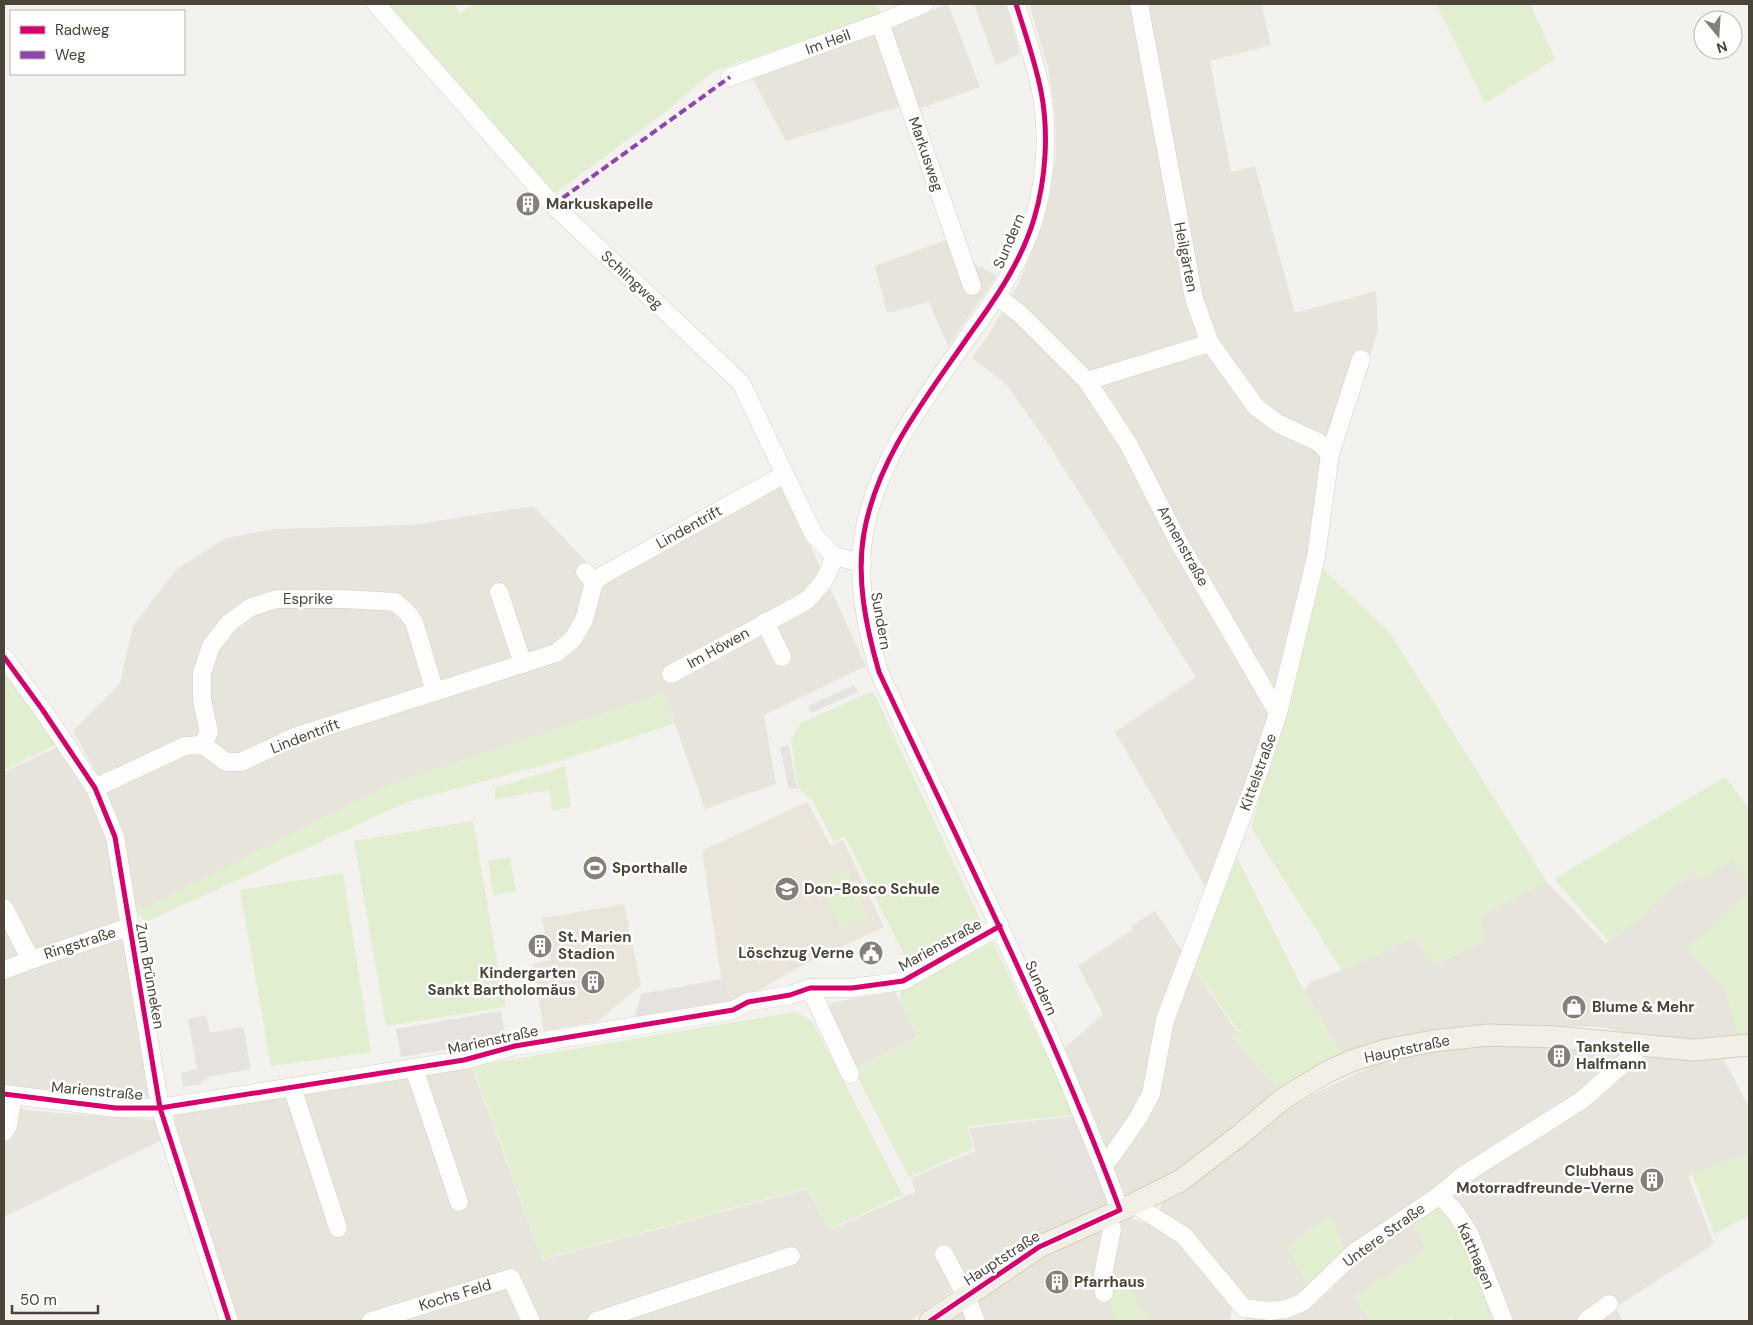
<svg xmlns="http://www.w3.org/2000/svg" width="1753" height="1325" font-family="'DM Sans',sans-serif">
<rect width="100%" height="100%" fill="#f4f2ee"/>
<g fill="#e7e4dc">
<path d="M948,4L980,87L916,110L886,29Z"/>
<path d="M974,4H1006L1020,54L996,65Z"/>
<path d="M1029,4H1261L1271,45L1210,61L1231,172L1255,166L1295,313L1376,291L1378,328L1370,356L1361,358L1310,546L1278,695L1206,888L1115,732L1196,677L1049,445L1006,384L972,358L992,329L1019,283L1044,221L1056,157L1055,113L1048,67Z"/>
<path d="M880,31L905,105L786,141L753,79Z"/>
<path d="M952,238L966,259L997,276L948,346L929,302L887,313L875,266Z"/>
<path d="M781,482L866,666L764,715L776,784L705,809L664,693L389,785L137,912L123,834L104,786L73,731L120,683L133,626L176,570L226,538L275,529L412,525L533,506L602,578Z"/>
<path d="M59,746L89,791L109,839L151,1081L149,1096L135,1100L84,1096L4,1084V772Z"/>
<path d="M1733,858L1749,882V895L1687,948L1724,986L1739,1036L1712,1040L1680,1039L1641,1036L1600,1027L1541,1026L1343,1056L1304,991L1311,982L1342,970L1415,937L1434,965L1487,939L1479,917L1547,882L1606,944L1694,871L1700,881Z"/>
<path d="M1155,911L1237,1032L1232,1036L1279,1090L1198,1160L1123,1201L1063,1049L1103,1014L1078,966L1132,930L1131,926Z"/>
<path d="M895,992L918,1037L853,1070L828,1009L833,1002Z"/>
<path d="M1537,1043L1622,1052L1621,1064L1346,1251L1329,1215L1288,1246L1308,1286L1293,1300L1275,1304L1248,1298L1222,1275L1160,1210L1162,1202L1166,1196L1275,1116L1318,1092L1389,1058L1431,1050Z"/>
<path d="M1662,1057L1724,1059L1749,1108V1153L1688,1176L1714,1244L1616,1307L1622,1321H1509L1454,1200L1453,1192L1631,1065L1644,1058Z"/>
<path d="M472,1066L542,1260L807,1189L830,1230L915,1192L911,1178L975,1151L969,1128L1077,1116L1112,1205L953,1290L910,1321H236L174,1122L176,1115Z"/>
<path d="M4,1105L33,1111L156,1120L162,1140L4,1217Z"/>
<path d="M1128,1218L1153,1225L1180,1241L1232,1307L1230,1321H941L1037,1258Z"/>
<path d="M1412,1221L1427,1250L1354,1297L1371,1321H1245L1247,1316L1281,1318L1370,1247Z"/>
</g>
<g fill="#eae5da">
<path d="M807,802L831,846L843,840L884,927L797,968L736,1004L721,977L702,851Z"/>
<path d="M624,904L641,985L597,1022L544,1031L533,964L550,960L542,918Z"/>
</g>
<g fill="#e1eecf">
<path d="M393,4H453L460,14L473,4H877L881,14L714,71L660,116L554,194L388,7Z"/>
<path d="M1436,4H1530L1555,59L1485,103Z"/>
<path d="M1317,563L1390,633L1547,882L1479,917L1487,939L1433,965L1415,937L1342,970L1251,828L1284,710Z"/>
<path d="M4,666L59,743L4,770Z"/>
<path d="M873,691L985,930L911,969L845,836L834,842L813,801L798,788L791,740L801,723Z"/>
<path d="M665,693L674,724L559,761L407,802L146,922L137,912L389,785Z"/>
<path d="M565,766L571,807L553,811L549,790L495,799V788Z"/>
<path d="M1725,777L1749,809V882L1733,859L1700,881L1694,871L1609,941L1554,879Z"/>
<path d="M473,821L505,1007L386,1026L354,841Z"/>
<path d="M1234,851L1304,991L1343,1056L1308,1071L1279,1090L1232,1035L1262,1016L1238,1030L1192,965Z"/>
<path d="M510,857L516,891L493,895L488,861Z"/>
<path d="M848,871L868,917L840,929L820,883Z"/>
<path d="M343,873L371,1052L271,1066L240,890Z"/>
<path d="M1749,895V1035L1739,1036L1724,986L1686,948Z"/>
<path d="M993,942L1075,1115L968,1126L973,1149L909,1177L854,1070L918,1038L900,1001L901,990Z"/>
<path d="M795,1012L812,1021L903,1195L830,1229L807,1188L542,1259L473,1066Z"/>
<path d="M1749,1153V1216L1714,1234L1692,1174Z"/>
<path d="M1440,1205L1467,1240L1500,1321H1454L1453,1318L1443,1321H1371L1354,1297L1427,1250L1412,1221Z"/>
<path d="M1329,1214L1346,1251L1308,1286L1288,1246Z"/>
<path d="M1128,1286L1130,1291L1152,1321H1117L1107,1293Z"/>
</g>
<g fill="#e6e3df">
<path d="M854,685L858,692L811,713L808,706Z"/>
<path d="M789,745L797,788L789,789L780,747Z"/>
<path d="M722,979L735,1004L634,1021L641,994Z"/>
<path d="M501,1011L506,1040L401,1057L396,1029Z"/>
<path d="M206,1015L210,1033L243,1027L251,1069L208,1077L200,1084L183,1087L181,1073L197,1069L188,1019Z"/>
<path d="M1074,1118L1104,1194L1096,1209L1086,1215L1060,1177L1041,1132Z"/>
</g>
<g fill="none" stroke-linecap="round" stroke-linejoin="round">
<defs>
<g id="minor">
<path d="M376,4L553,205L741,383L814,535L834,556L862,563"/>
<path d="M1016,4C1025,33 1035,61 1041,91C1049,132 1046,179 1034,219C1021,262 996,298 970,334C928,395 877,458 864,533C856,579 866,627 879,672C962,850 1051,1025 1120,1210"/>
<path d="M1139,4L1194,299L1210,343L1256,407L1279,424L1318,442L1330,454"/>
<path d="M880,23L972,286"/>
<path d="M730,77L880,23L924,4"/>
<path d="M997,296L1021,315L1087,381L1210,343"/>
<path d="M1087,381L1129,445L1179,543L1278,713"/>
<path d="M594,582L603,575L785,474"/>
<path d="M499,592L523,664"/>
<path d="M765,622L782,657"/>
<path d="M4,657L42,709L95,788L115,837L160,1108L229,1321"/>
<path d="M671,674L806,601C822,585 828,577 834,556"/>
<path d="M203,745L209,732L202,700V673L211,646L229,623L251,607L277,599H344L395,602L406,611L414,622L435,692"/>
<path d="M95,788L185,746L203,745L226,762H241L297,736L556,653L573,639L584,620L594,582L585,572"/>
<path d="M4,908L31,960L129,927"/>
<path d="M4,970L31,960"/>
<path d="M810,988L850,1074"/>
<path d="M414,1068L459,1202"/>
<path d="M292,1087L338,1228"/>
<path d="M4,1094L116,1108H160L464,1060L515,1046L733,1010L748,1002L790,995L810,988H852L903,981L1000,926"/>
<path d="M4,1132L8,1126L13,1096"/>
<path d="M1103,1165L1111,1157L1138,1118L1151,1094L1165,1020L1259,771L1278,713L1316,557L1330,454L1361,359"/>
<path d="M1440,1195L1456,1213L1469,1233L1504,1321"/>
<path d="M1134,1204L1184,1236L1244,1308L1270,1311L1287,1309L1303,1302L1355,1252L1440,1195L1462,1176L1582,1100L1634,1054L1635,1045"/>
<path d="M944,1254L966,1296L976,1321"/>
<path d="M1104,1293L1103,1275L1112,1229L1107,1216"/>
<path d="M371,1321L511,1278L531,1321"/>
<path d="M596,1321L791,1256"/>
<path d="M1586,1321L1609,1304"/>
</g>
<path id="major" d="M930,1321L1039,1247L1134,1204L1180,1181L1240,1135L1284,1098L1327,1072L1351,1061L1386,1050L1433,1041L1488,1035L1555,1037L1693,1050L1749,1045"/>
</defs>
<use href="#minor" stroke="#d2d0cb" stroke-width="19"/>
<use href="#major" stroke="#d6cebb" stroke-width="23"/>
<use href="#minor" stroke="#fdfdfc" stroke-width="18"/>
<use href="#major" stroke="#f2efe6" stroke-width="21"/>
<path stroke="#8e44ad" stroke-width="4" stroke-dasharray="8 4" stroke-linecap="butt" d="M553,205L730,77"/>
<defs>
<g id="cycleway">
<path d="M4,657L42,709L95,788L115,837L160,1108L229,1321"/>
<path d="M4,1094L116,1108H160L464,1060L515,1046L733,1010L748,1002L790,995L810,988H852L903,981L1000,926"/>
<path d="M930,1321L1039,1247L1120,1210C1051,1025 962,850 879,672C866,627 856,579 864,533C877,458 928,395 970,334C996,298 1021,262 1034,219C1046,179 1049,132 1041,91C1035,61 1025,33 1016,4"/>
</g>
</defs>
<use href="#cycleway" stroke="#fff" stroke-width="8"/>
<use href="#cycleway" stroke="#d6006c" stroke-width="5"/>
</g>
<defs>
<symbol id="building-disc" viewBox="-11 -11 22 22"><circle r="9.5" fill="#868178" stroke="#fff"/><path d="M-4-6H4V6H1V3H-1V6H-4ZM-2.5-4.3h1.7v1.8h-1.7ZM.8-4.3h1.7v1.8H.8ZM-2.5-1h1.7V.8h-1.7ZM.8-1h1.7V.8H.8Z" fill="#fff"/></symbol>
<symbol id="stadium-disc" viewBox="-11 -11 22 22"><circle r="9.5" fill="#868178" stroke="#fff"/><path d="M0-5a6.5 5 0 1 0 0 10a6.5 5 0 1 0 0-10ZM-3.5-1.8h7v3.6h-7Z" fill="#fff"/></symbol>
<symbol id="school-disc" viewBox="-11 -11 22 22"><circle r="9.5" fill="#868178" stroke="#fff"/><path d="M0-5L7-2L0 1L-7-2ZM-4 1L0 2.5L4 1V4Q0 6-4 4Z" fill="#fff"/></symbol>
<symbol id="civic-disc" viewBox="-11 -11 22 22"><circle r="9.5" fill="#868178" stroke="#fff"/><path d="M-.6-6.5H3V-4.5H.6V-3L4-1V1h2V6H-6V1h2V-1L-.6-3ZM-1.2 2.5V6h2.4V2.5Z" fill="#fff"/></symbol>
<symbol id="shop-disc" viewBox="-11 -11 22 22"><circle r="9.5" fill="#868178" stroke="#fff"/><path d="M-5-2.5h2.3a2.7 3.5 0 0 1 5.4 0H5L5.5 6h-11ZM-1.5-2.5h3a1.5 2.3 0 0 0-3 0Z" fill="#fff"/></symbol>
</defs>
<g fill-rule="evenodd">
<use href="#building-disc" x="514" y="190" width="28" height="28"/>
<use href="#stadium-disc" x="581" y="854" width="28" height="28"/>
<use href="#school-disc" x="773" y="875" width="28" height="28"/>
<use href="#building-disc" x="526" y="932" width="28" height="28"/>
<use href="#civic-disc" x="857" y="939" width="28" height="28"/>
<use href="#building-disc" x="579" y="968" width="28" height="28"/>
<use href="#shop-disc" x="1560" y="993" width="28" height="28"/>
<use href="#building-disc" x="1545" y="1042" width="28" height="28"/>
<use href="#building-disc" x="1638" y="1166" width="28" height="28"/>
<use href="#building-disc" x="1043" y="1268" width="28" height="28"/>
</g>
<g text-anchor="middle" dominant-baseline="central" stroke-width="5" stroke-linejoin="round" paint-order="stroke">
<g font-size="15" fill="#4b4439" stroke="#fff">
<text transform="translate(828 42) rotate(-20)">Im Heil</text>
<text transform="translate(926 154) rotate(71)">Markusweg</text>
<text transform="translate(1009 241) rotate(-67)">Sundern</text>
<text transform="translate(1186 257) rotate(79)">Heilgärten</text>
<text transform="translate(632 280) rotate(43)">Schlingweg</text>
<text transform="translate(689 527) rotate(-29)">Lindentrift</text>
<text transform="translate(1183 546) rotate(61)">Annenstraße</text>
<text x="308" y="599">Esprike</text>
<text transform="translate(881 621) rotate(80)">Sundern</text>
<text transform="translate(718 648) rotate(-29)">Im Höwen</text>
<text transform="translate(305 736) rotate(-21)">Lindentrift</text>
<text transform="translate(1258 772) rotate(-70)">Kittelstraße</text>
<text transform="translate(80 943) rotate(-18)">Ringstraße</text>
<text transform="translate(940 945) rotate(-29)">Marienstraße</text>
<text transform="translate(150 976) rotate(80)">Zum Brünneken</text>
<text transform="translate(1041 988) rotate(66)">Sundern</text>
<text transform="translate(493 1040) rotate(-12)">Marienstraße</text>
<text transform="translate(1407 1049) rotate(-12)">Hauptstraße</text>
<text transform="translate(97 1091) rotate(5)">Marienstraße</text>
<text transform="translate(1384 1235) rotate(-36)">Untere Straße</text>
<text transform="translate(1476 1256) rotate(66)">Katthagen</text>
<text transform="translate(1002 1258) rotate(-33)">Hauptstraße</text>
<text transform="translate(455 1295) rotate(-17)">Kochs Feld</text>
</g>
<g font-size="15" font-weight="bold" fill="#4b4439" stroke="#fff" text-anchor="start">
<text x="546" y="204">Markuskapelle</text>
<text x="612" y="868">Sporthalle</text>
<text x="804" y="889">Don-Bosco Schule</text>
<text x="558" y="937">St. Marien<tspan x="558" dy="17">Stadion</tspan></text>
<text x="854" y="953" text-anchor="end">Löschzug Verne</text>
<text x="576" y="973" text-anchor="end">Kindergarten<tspan x="576" dy="17">Sankt Bartholomäus</tspan></text>
<text x="1592" y="1007">Blume &amp; Mehr</text>
<text x="1576" y="1047">Tankstelle<tspan x="1576" dy="17">Halfmann</tspan></text>
<text x="1634" y="1171" text-anchor="end">Clubhaus<tspan x="1634" dy="17">Motorradfreunde-Verne</tspan></text>
<text x="1074" y="1282">Pfarrhaus</text>
</g>
</g>
<rect width="1753" height="1325" fill="none" stroke="#4b4439" stroke-width="10"/>
<rect x="10" y="10" width="175" height="65" fill="#ffffff" stroke="#b7b4b0"/>
<rect x="20" y="26" width="25" height="8" fill="#d6006c" stroke="#b7b4b0"/>
<text x="55" y="35" font-size="15" fill="#4b4439">Radweg</text>
<rect x="20" y="51" width="25" height="8" fill="#8e44ad" stroke="#b7b4b0"/>
<text x="55" y="60" font-size="15" fill="#4b4439">Weg</text>
<g transform="translate(1718 35) rotate(162)"><circle r="24" fill="#ffffff" stroke="#b7b4b0"/>
<path d="M0-4L9 19L0 12L-9 19Z" fill="#868178"/>
<text y="-8" font-size="14" font-weight="bold" text-anchor="middle" fill="#4b4439">N</text>
</g>
<path d="M12 1305v8h86v-8" fill="none" stroke="#4b4439" stroke-width="2.5"/>
<text x="20" y="1305" font-size="15" fill="#4b4439" stroke="#ffffff" stroke-width="4" paint-order="stroke">50 m</text>
</svg>
